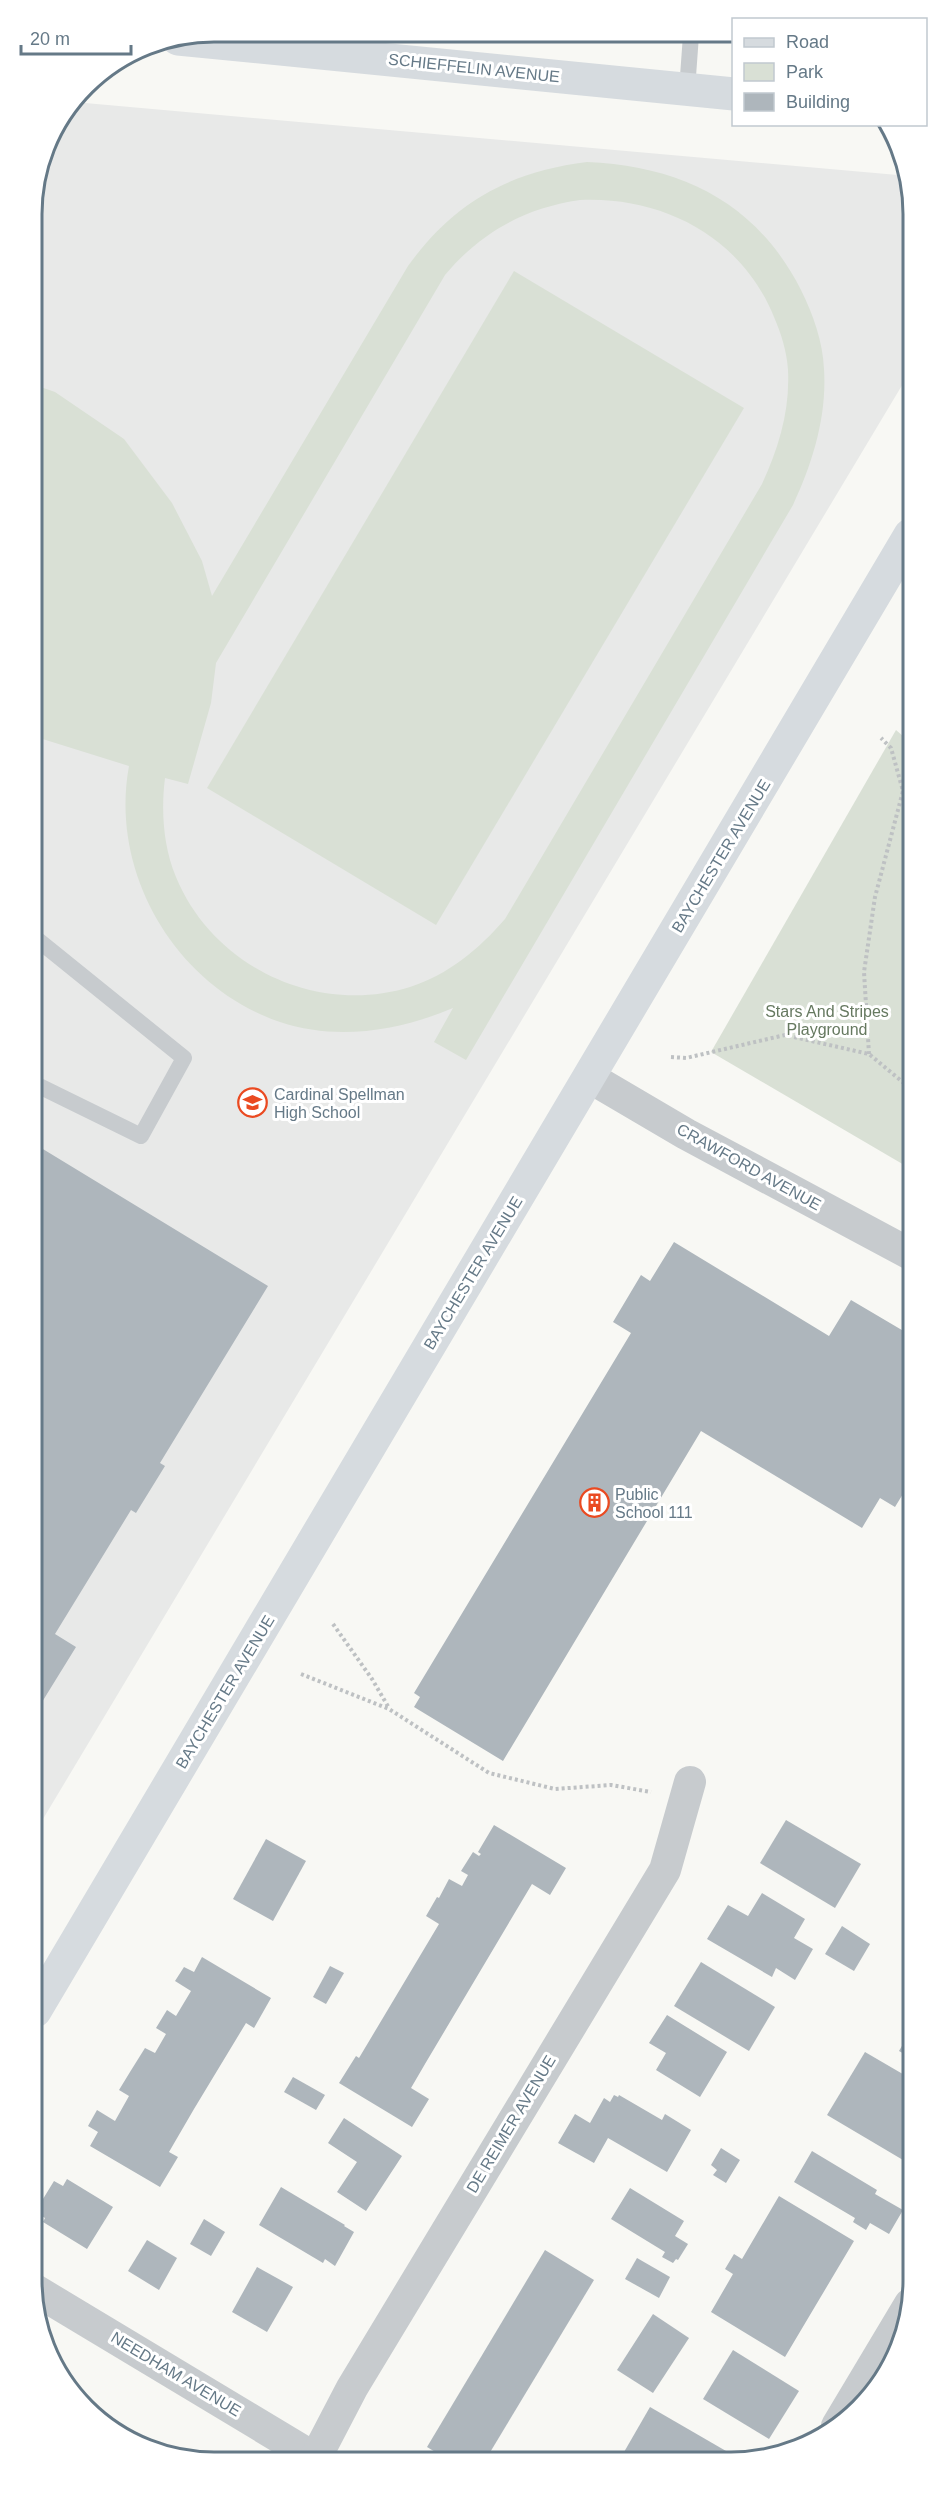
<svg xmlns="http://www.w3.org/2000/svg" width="945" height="2494" font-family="Arial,sans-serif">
<rect width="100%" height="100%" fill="#f8f8f4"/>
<path fill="#e8e9e8" d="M74,102L909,176L910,372L34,1834L32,202L50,133Z"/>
<g fill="#d9e0d5" fill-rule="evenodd">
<path d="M587,162C682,166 757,203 801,290C813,314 823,342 824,369C827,416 813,462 793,505L466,1060L434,1042L453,1008C399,1031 337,1041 280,1022C176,987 109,873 129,766L33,736L32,384L55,392L124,439L172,503L202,561L212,596L408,266C454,202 509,172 587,162ZM580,200C664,196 742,238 774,317C781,333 787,352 788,370C790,411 779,447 762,484L505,919C479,949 448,975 410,987C317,1016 213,967 176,877C163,846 161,810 165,778L188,784L211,703L216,663L445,275C481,232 525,208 580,200Z"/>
<path d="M514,271L744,408L436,925L207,788Z"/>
<path d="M896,730L911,743V1169L711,1052Z"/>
</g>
<g fill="#aeb6bc">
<path d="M33,1143L268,1286L160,1463L165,1466L136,1513L131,1510L55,1634L76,1647L34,1715Z"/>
<path d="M674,1242L829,1336L851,1300L912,1336V1479L895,1507L880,1498L862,1528L701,1431L503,1761L414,1707L420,1697L414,1693L631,1333L613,1322L641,1275L650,1281Z"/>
<path d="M786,1820L861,1864L835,1908L760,1863Z"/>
<path d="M494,1825L566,1868L550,1895L532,1884L425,2064L411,2088L429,2099L412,2127L339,2083L356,2056L359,2058L439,1924L426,1916L437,1897L439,1898L449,1879L462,1886L468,1875L461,1871L473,1852L479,1856L481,1854L478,1852Z"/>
<path d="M266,1839L306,1861L273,1921L233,1899Z"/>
<path d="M762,1893L805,1919L794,1938L813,1949L795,1980L776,1968L772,1977L707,1939L728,1905L748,1916Z"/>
<path d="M842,1926L870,1944L854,1971L825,1954Z"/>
<path d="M202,1957L271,1998L254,2028L246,2023L194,2109L169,2152L178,2157L160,2187L90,2146L98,2132L88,2126L97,2110L115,2121L129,2096L119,2090L130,2072L145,2048L155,2053L166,2034L156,2028L167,2010L176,2016L191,1991L175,1981L184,1967L194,1972Z"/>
<path d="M701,1962L775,2007L749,2051L674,2006Z"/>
<path d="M330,1966L344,1973L326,2004L313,1997Z"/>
<path d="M913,2001V2023L903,2017Z"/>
<path d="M667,2015L727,2052L700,2097L656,2070L666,2053L649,2043Z"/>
<path d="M913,2027V2059L899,2051Z"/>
<path d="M865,2052L913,2080V2143L903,2160L827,2115Z"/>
<path d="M293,2077L325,2095L316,2110L284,2092Z"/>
<path d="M614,2095L618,2097L619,2095L662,2120L665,2114L691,2130L667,2172L608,2138L594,2163L558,2143L575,2114L590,2123L604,2098L610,2102Z"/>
<path d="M344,2118L402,2156L366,2211L337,2192L357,2162L328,2143Z"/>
<path d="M721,2148L740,2160L726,2183L713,2175L717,2170L711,2165Z"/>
<path d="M812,2151L877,2190L875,2194L903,2210L889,2234L870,2223L866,2230L853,2222L855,2218L794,2182Z"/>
<path d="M67,2179L113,2207L87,2249L43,2222L45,2218L35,2212L54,2181L63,2186Z"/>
<path d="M281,2187L345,2225L344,2226L354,2232L335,2266L325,2259L323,2263L259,2225Z"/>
<path d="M630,2188L684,2221L675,2236L688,2244L678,2260L676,2259L673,2263L662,2257L665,2252L611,2219Z"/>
<path d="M779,2196L854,2241L785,2357L711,2312L733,2274L725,2269L734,2254L742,2259Z"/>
<path d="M204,2219L225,2232L211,2256L190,2244Z"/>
<path d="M147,2240L177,2258L159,2290L128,2271Z"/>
<path d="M545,2250L594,2280L486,2459H447L427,2447Z"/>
<path d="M637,2258L670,2277L659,2298L625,2279Z"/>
<path d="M257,2267L293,2287L267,2332L232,2312Z"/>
<path d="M653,2314L689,2338L653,2393L617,2370Z"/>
<path d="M733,2350L799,2391L769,2439L703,2399Z"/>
<path d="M650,2407L726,2451L721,2459H620Z"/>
</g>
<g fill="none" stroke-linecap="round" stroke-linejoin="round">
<g stroke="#bec1c3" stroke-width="4" stroke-dasharray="3 3" stroke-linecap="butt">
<path d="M869,1054L864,972L875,897L903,791L891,748L881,738"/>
<path d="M671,1057L686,1058L785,1035L869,1054L911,1089"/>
<path d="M333,1624L372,1679L389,1708"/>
<path d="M301,1674L389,1709L489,1773L555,1789L611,1785L651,1792"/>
</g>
<g stroke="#c7cbce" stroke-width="16">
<path d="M687,90L691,35"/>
<path d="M33,936L184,1058L141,1136L33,1083"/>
</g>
<g stroke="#c7cbce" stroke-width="32">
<path d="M589,1077L686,1134L912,1255"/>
<path d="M35,2290L316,2459"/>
<path d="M837,2426L910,2304"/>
<path d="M315,2459L352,2388L665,1870L690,1782"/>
</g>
<path stroke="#d6dbdf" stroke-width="33" d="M178,39L734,94"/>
<path stroke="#d6dbdf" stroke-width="33" d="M35,2011L910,535"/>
</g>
<defs>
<symbol id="school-ring" viewBox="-11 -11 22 22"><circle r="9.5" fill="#fff" stroke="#ea4a21" stroke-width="1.5"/><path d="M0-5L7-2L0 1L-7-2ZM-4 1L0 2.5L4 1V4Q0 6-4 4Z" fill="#ea4a21"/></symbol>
<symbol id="building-ring" viewBox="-11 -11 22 22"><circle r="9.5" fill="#fff" stroke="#ea4a21" stroke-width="1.5"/><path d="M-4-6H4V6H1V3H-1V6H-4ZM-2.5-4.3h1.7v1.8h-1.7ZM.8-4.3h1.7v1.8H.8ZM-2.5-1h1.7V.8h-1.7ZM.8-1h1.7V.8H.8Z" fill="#ea4a21"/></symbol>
</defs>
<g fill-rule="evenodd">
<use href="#school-ring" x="236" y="1086" width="33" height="33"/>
<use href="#building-ring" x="578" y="1486" width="33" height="33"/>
</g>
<g text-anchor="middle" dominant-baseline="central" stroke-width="6" stroke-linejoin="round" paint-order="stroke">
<g font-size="16" fill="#657987" stroke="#fff">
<text transform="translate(474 68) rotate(6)">SCHIEFFELIN AVENUE</text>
<text transform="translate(721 856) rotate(-59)">BAYCHESTER AVENUE</text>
<text transform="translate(749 1167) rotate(29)">CRAWFORD AVENUE</text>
<text transform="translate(473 1273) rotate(-59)">BAYCHESTER AVENUE</text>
<text transform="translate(225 1692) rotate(-59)">BAYCHESTER AVENUE</text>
<text transform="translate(511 2124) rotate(-59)">DE REIMER AVENUE</text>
<text transform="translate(176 2374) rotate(31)">NEEDHAM AVENUE</text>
</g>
<g font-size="16" fill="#667960" stroke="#fff">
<text x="827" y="1011">Stars And Stripes<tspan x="827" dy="18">Playground</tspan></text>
</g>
<g font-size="16" fill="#657987" stroke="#fff" text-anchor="start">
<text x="274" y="1094">Cardinal Spellman<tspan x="274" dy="18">High School</tspan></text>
<text x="615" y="1494">Public<tspan x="615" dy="18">School 111</tspan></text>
</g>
</g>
<path d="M0 0H945V2494H0ZM214 42H731A172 172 0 0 1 903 214V2280A172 172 0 0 1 731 2452H214A172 172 0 0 1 42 2280V214A172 172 0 0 1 214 42Z" fill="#fff" fill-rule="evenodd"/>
<path fill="none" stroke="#657987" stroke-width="3" d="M214 42H731A172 172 0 0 1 903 214V2280A172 172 0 0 1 731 2452H214A172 172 0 0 1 42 2280V214A172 172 0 0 1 214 42Z"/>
<rect x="732" y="18" width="195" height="108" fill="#ffffff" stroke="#c1c9cf" stroke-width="1.5"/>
<rect x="744" y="38" width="30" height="9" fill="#d6dbdf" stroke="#c1c9cf" stroke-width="1.5"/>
<text x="786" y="48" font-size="18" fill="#657987">Road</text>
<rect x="744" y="63" width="30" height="18" fill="#d9e0d5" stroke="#c1c9cf" stroke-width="1.5"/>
<text x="786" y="78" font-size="18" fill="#657987">Park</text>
<rect x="744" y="93" width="30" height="18" fill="#aeb6bc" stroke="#c1c9cf" stroke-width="1.5"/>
<text x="786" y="108" font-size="18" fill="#657987">Building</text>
<path d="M21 45v9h110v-9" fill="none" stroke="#657987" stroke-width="3"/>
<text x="30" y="45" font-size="18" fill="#657987" stroke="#ffffff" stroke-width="4.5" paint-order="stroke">20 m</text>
</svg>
